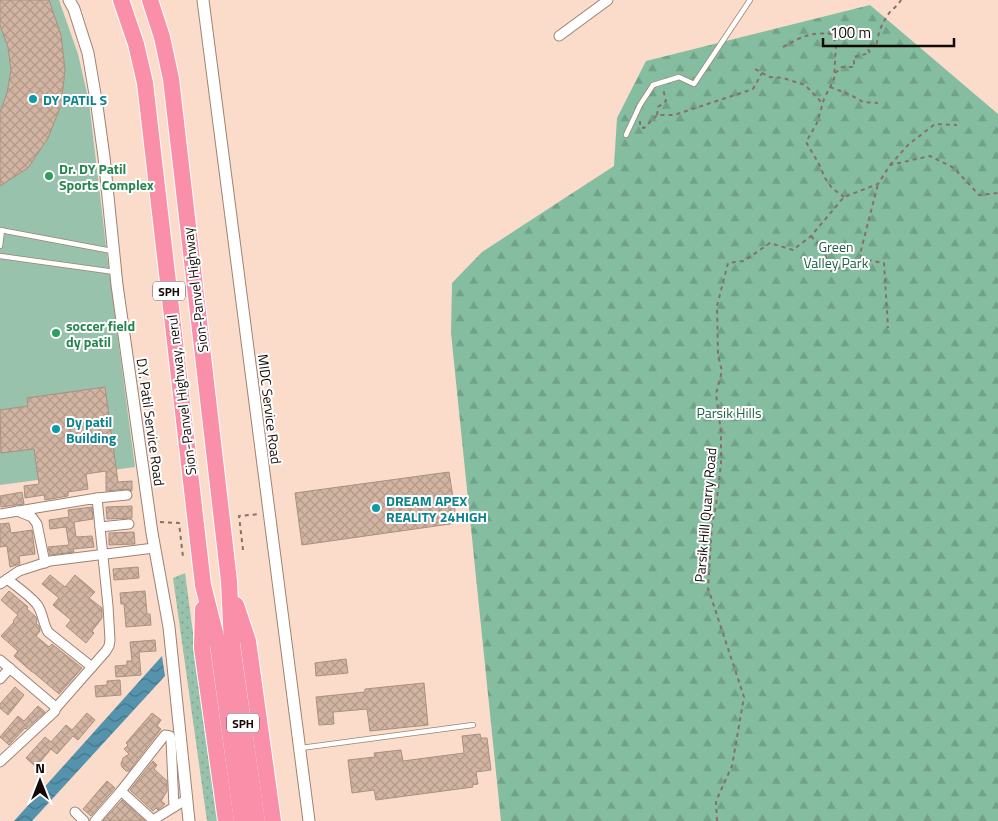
<svg xmlns="http://www.w3.org/2000/svg" width="998" height="821" font-family="'Titillium Web',sans-serif">
<defs>
<pattern id="grass-dots" width="8" height="8" patternUnits="userSpaceOnUse" patternTransform="scale(1.25)"><rect width="8" height="8" fill="#98c2ab"/><path d="M2 2h.1M6 6h.1" fill="none" stroke="#82a592" stroke-width="1.8" stroke-linecap="round"/></pattern>
<pattern id="forest-firs" width="22" height="20" patternUnits="userSpaceOnUse" patternTransform="scale(1.25)"><rect width="22" height="20" fill="#84bd9f"/><path d="M5 1l3.5 6h-7zM16 11l3.5 6h-7z" fill="#71a187"/></pattern>
<pattern id="water-waves" width="16" height="10" patternUnits="userSpaceOnUse" patternTransform="scale(1.25)"><rect width="16" height="10" fill="#5493ab"/><path d="M0 5q4-4 8 0t8 0" fill="none" stroke="#447689"/></pattern>
<pattern id="building-cross-hatch" width="8" height="8" patternUnits="userSpaceOnUse" patternTransform="scale(1.25)"><rect width="8" height="8" fill="#d1b4a2"/><path d="M0 0l8 8M0 8l8-8" fill="none" stroke="#b3998a"/></pattern>
</defs>
<rect width="100%" height="100%" fill="#fbdccb"/>
<path fill="url(#grass-dots)" d="M185,573L218,821H207L173,578Z"/>
<path fill="url(#forest-firs)" d="M870,5L998,114V821H501L451,333L452,283L482,252L614,166L617,118L646,61Z"/>
<path fill="#98c2ab" d="M0,0H59L78,54L89,102L109,271L135,467L0,485Z"/>
<path fill="url(#water-waves)" d="M162,656L165,676L32,821H14Z"/>
<g fill="url(#building-cross-hatch)" stroke="#ab907f">
<path d="M0,0H49L61,35L65,70L61,105L48,138L28,168L0,186V112L7,93L11,70L8,47L0,25Z"/>
<path d="M105,387L118,482L132,481V491L126,489L106,491V471L86,474L88,489L68,492V496L45,500L44,495L25,498L24,486L39,484L34,449L1,453L0,410L28,406L27,398Z"/>
<path d="M449,472L457,523L302,545L295,493Z"/>
<path d="M22,492L24,504L1,507L0,496Z"/>
<path d="M132,506V518L107,519L106,507Z"/>
<path d="M92,507L93,519L74,522L76,537L92,536L94,547L73,549L74,552L50,555L48,547L69,545L66,527L50,529L49,520L69,517L68,510Z"/>
<path d="M9,523L11,533L32,530L35,554L19,556L20,564L10,567L7,546L0,547V524Z"/>
<path d="M134,532L135,544L109,545V533Z"/>
<path d="M138,567L139,578L114,580L113,569Z"/>
<path d="M50,575L65,587L75,575L95,592L89,598L102,608V618L92,631L94,633L86,643L66,626L71,620L53,605L59,598L42,584Z"/>
<path d="M9,591L28,607L27,609L36,617L37,621L36,623L39,626L40,631L36,636L49,647L52,644L82,668L59,694L33,672H32L14,656L18,651L1,636L14,622L13,621L18,615L1,600Z"/>
<path d="M145,591L147,614H150L151,625L126,627L124,604H121L120,593Z"/>
<path d="M155,640L156,651L139,652L141,675L116,677L115,666L127,665V661H132L130,642Z"/>
<path d="M346,659L348,673L316,676L315,663Z"/>
<path d="M120,680L121,695L96,697L95,686L107,685V681Z"/>
<path d="M424,683L428,725L370,731L367,709L333,712L334,724L319,725L316,697L365,692V689Z"/>
<path d="M15,687L24,695L8,715L0,708V704Z"/>
<path d="M38,706L45,712L26,729L25,728L9,745L0,737L18,716L24,721Z"/>
<path d="M87,713L95,720L78,740L73,736L57,754L51,749L36,767L26,758L45,737L51,742L66,725L72,730Z"/>
<path d="M152,713L161,720L157,726L161,729L129,771H126L122,767L121,764L123,758L129,754L124,749L128,745L126,743Z"/>
<path d="M480,734L481,738H487L491,770L476,772L478,784L472,785L473,787L376,800L374,790L352,793L348,760L375,757L374,753L401,750L403,761L464,753L462,736Z"/>
<path d="M153,761L157,765L154,769L167,781V791L161,801L165,804L158,810L156,808L153,811L130,790Z"/>
<path d="M107,781L115,788L91,816L83,809Z"/>
<path d="M122,800L145,821H103Z"/>
</g>
<g fill="none" stroke-linecap="round" stroke-linejoin="round">
<defs>
<g id="service">
<path d="M626,135L640,105L653,85L679,77L694,84L750,0"/>
<path d="M0,230L112,251"/>
<path d="M0,246L2,230"/>
<path d="M0,256L115,272"/>
<path d="M301,748L473,725"/>
</g>
<g id="minor">
<path d="M559,36L608,0"/>
<path d="M97,498L127,495"/>
<path d="M17,511L32,517L37,524L45,563"/>
<path d="M0,514L97,498L108,606L110,640L109,646L106,651L55,709"/>
<path d="M100,527L129,524"/>
<path d="M7,579C15,585 34,599 38,606C43,614 43,623 48,632L92,667"/>
<path d="M0,584L19,571L50,561L154,548"/>
<path d="M0,660L52,704L55,707V711L53,713L0,762"/>
<path d="M0,679L10,668"/>
<path d="M121,791L153,820L187,799"/>
<path d="M75,812L84,821"/>
<path d="M95,821L121,791L165,735L170,736L171,740L174,807"/>
</g>
<g id="tertiary">
<path d="M69,0L74,9L88,53L97,106L104,157L117,285L152,533L169,627L189,821"/>
<path d="M203,0L309,821"/>
</g>
<g id="motorway">
<path d="M121,0L136,44L145,83L203,585L218,645L242,821"/>
<path d="M150,0L162,37L171,79L229,581L232,644L257,821"/>
<path d="M236,605L248,641L273,821"/>
<path d="M203,609L202,648L226,821"/>
</g>
</defs>
<use href="#service" stroke="#9e8273" stroke-width="6"/>
<use href="#minor" stroke="#9e8273" stroke-width="11"/>
<use href="#tertiary" stroke="#9e8273" stroke-width="13"/>
<use href="#motorway" stroke="#fff" stroke-width="18"/>
<g stroke="#857166" stroke-width="2" stroke-dasharray="4 4" stroke-linecap="butt">
<path d="M783,47C803,36 810,32 833,34L836,45L834,79L824,99L817,123L806,142L819,164L825,178L832,188L844,197"/>
<path d="M755,69L769,77L783,78L805,85L823,104"/>
<path d="M835,73L842,67H854V57L870,53L867,47L877,43C878,32 883,21 890,12C894,8 898,5 901,0"/>
<path d="M830,87L851,95L863,102L878,103"/>
<path d="M657,115L658,107L666,101L663,89"/>
<path d="M640,121V127L644,128L657,115H674L753,89L762,73"/>
<path d="M890,165L909,144L935,124L957,125"/>
<path d="M811,236L824,251L831,271L862,259L884,263L888,328"/>
<path d="M862,259L860,254L878,184"/>
<path d="M160,522L179,523L183,557"/>
<path d="M243,550L239,516L260,514"/>
<path d="M717,821L716,801L732,766L744,697L708,588L712,524L716,506L721,464V432L716,394L722,371L718,355L717,306L728,263L744,261L770,243L793,250L811,236L844,197L878,184L890,165L930,156L954,168L979,195L998,193"/>
</g>
<use href="#service" stroke="#fff" stroke-width="4.5"/>
<use href="#minor" stroke="#fff" stroke-width="9"/>
<use href="#tertiary" stroke="#fff" stroke-width="11"/>
<use href="#motorway" stroke="#f98fa9" stroke-width="16"/>
</g>
<g fill="#0f9aa8" stroke="#fff" stroke-width="2">
<circle cx="33" cy="99" r="5"/>
<circle cx="56" cy="429" r="5"/>
<circle cx="376" cy="508" r="5"/>
</g>
<g fill="#2e9e5b" stroke="#fff" stroke-width="2">
<circle cx="49" cy="176" r="5"/>
<circle cx="56" cy="333" r="5"/>
</g>
<g text-anchor="middle" dominant-baseline="central" stroke-width="4" stroke-linejoin="round" paint-order="stroke">
<g fill="#fff" stroke="#5a5450" stroke-width="1">
<rect x="153" y="281.5" width="32" height="19" rx="4"/>
<rect x="227" y="713.5" width="32" height="19" rx="4"/>
</g>
<g font-size="12" font-weight="bold" fill="#130a05">
<text x="169" y="291">SPH</text>
<text x="243" y="723">SPH</text>
</g>
<g font-size="14" font-weight="bold" fill="#0d838f" stroke="#fff" text-anchor="start">
<text x="43" y="99">DY PATIL S</text>
<text x="66" y="421">Dy patil<tspan x="66" dy="16">Building</tspan></text>
<text x="386" y="500">DREAM APEX<tspan x="386" dy="16">REALITY 24HIGH</tspan></text>
</g>
<g font-size="14" font-weight="bold" fill="#27864d" stroke="#fff" text-anchor="start">
<text x="59" y="168">Dr. DY Patil<tspan x="59" dy="16">Sports Complex</tspan></text>
<text x="66" y="325">soccer field<tspan x="66" dy="16">dy patil</tspan></text>
</g>
<g font-size="14" fill="#206346" stroke="#fff">
<text x="836" y="246">Green<tspan x="836" dy="16">Valley Park</tspan></text>
<text x="729" y="412">Parsik Hills</text>
</g>
<g font-size="14" fill="#130a05" stroke="#fff">
<text transform="translate(195 290) rotate(-97)">Sion-Panvel Highway</text>
<text transform="translate(181 395) rotate(-97)">Sion-Panvel Highway, nerul</text>
<text transform="translate(270 409) rotate(83)">MIDC Service Road</text>
<text transform="translate(151 422) rotate(82)">D.Y. Patil Service Road</text>
<text transform="translate(705 515) rotate(-85)">Parsik Hill Quarry Road</text>
</g>
</g>
<g transform="translate(40 781)" stroke="#ffffff" stroke-width="4" paint-order="stroke">
<path d="M0-4L9 19L0 12L-9 19Z" fill="#130a05"/>
<text y="-8" font-size="14" font-weight="bold" text-anchor="middle" fill="#130a05">N</text>
</g>
<path d="M823 38v8h131v-8" fill="none" stroke="#130a05" stroke-width="2.5"/>
<text x="830" y="38" font-size="15" fill="#130a05" stroke="#ffffff" stroke-width="4" paint-order="stroke">100 m</text>
</svg>
